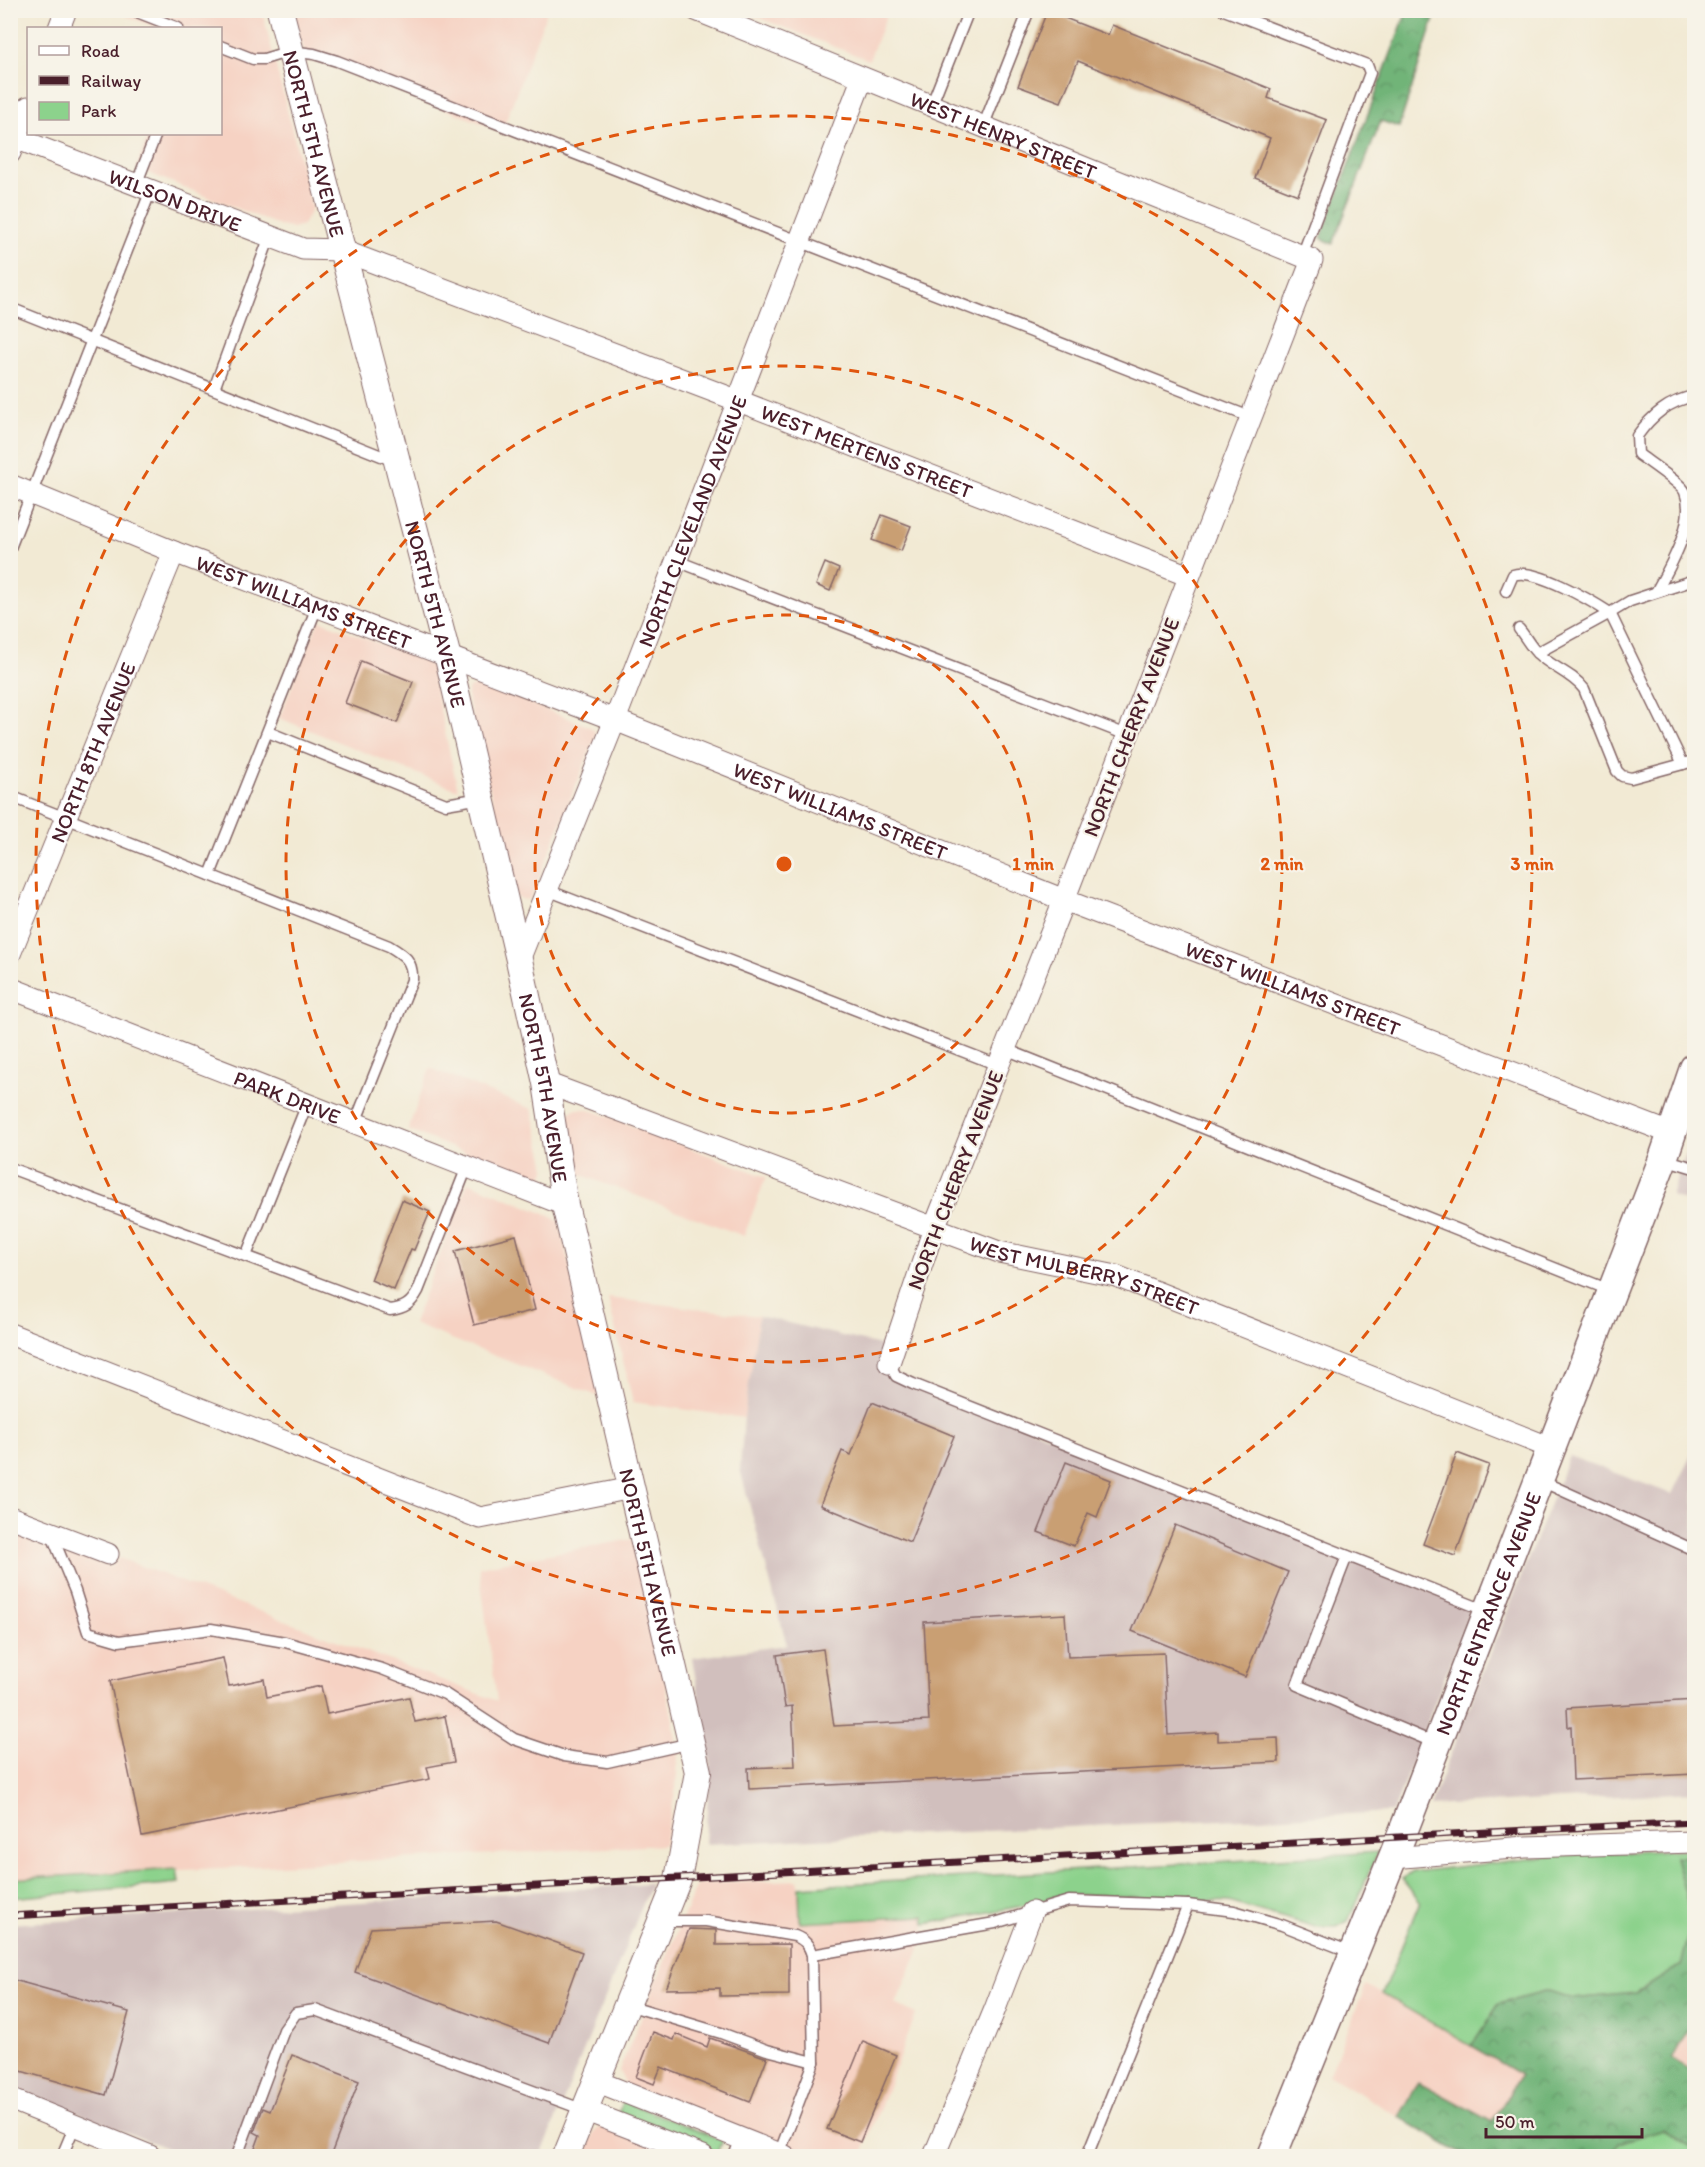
<svg xmlns="http://www.w3.org/2000/svg" width="1705" height="2167" font-family="Itim,sans-serif">
<defs>
<pattern id="forest-crowns" width="20" height="18" patternUnits="userSpaceOnUse" patternTransform="scale(1.5)"><rect width="20" height="18" fill="#71b478"/><path d="M2 6a3 3 0 1 1 6 0M12 15a3 3 0 1 1 6 0" fill="none" stroke="#5f9263"/></pattern>
</defs>
<rect width="100%" height="100%" fill="#f7f3e8"/>
<filter id="ink" filterUnits="userSpaceOnUse"><feTurbulence type="fractalNoise" baseFrequency=".0167" numOctaves="2"/><feDisplacementMap in="SourceGraphic" scale="12" xChannelSelector="R" yChannelSelector="G"/><feConvolveMatrix kernelMatrix="1 2 1 2 8 2 1 2 1" color-interpolation-filters="sRGB"/></filter>
<filter id="wash" filterUnits="userSpaceOnUse"><feTurbulence type="fractalNoise" baseFrequency=".008" numOctaves="4" result="noise"/><feDisplacementMap in="SourceGraphic" scale="24" xChannelSelector="R" yChannelSelector="G"/><feGaussianBlur stdDeviation="1.35" result="paint"/><feColorMatrix in="noise" values="0 0 0 0 0 0 0 0 0 0 0 0 0 0 0 0 0 1.4 0 .05"/><feComposite in="paint" operator="in"/></filter>
<g filter="url(#wash)">
<rect width="100%" height="100%" fill="#f2ead4"/>
<g fill="#f6d2c3">
<path d="M113,11H262L312,208L303,225L292,228L281,226L136,168L149,134H220V28H158Z"/>
<path d="M293,11H547L502,131L330,65L307,61Z"/>
<path d="M742,11H888L869,60Z"/>
<path d="M319,620L423,661L430,665L458,790L279,718Z"/>
<path d="M475,685L485,686L588,726L595,731V738L532,895L528,900L522,899L516,896L467,695L469,688Z"/>
<path d="M430,1068L532,1109L545,1163V1171L541,1179L534,1180L408,1130Z"/>
<path d="M574,1109H583L593,1111L766,1177L744,1236L579,1174L568,1122L569,1114Z"/>
<path d="M468,1182L550,1216L559,1222L600,1397L413,1324Z"/>
<path d="M608,1298L759,1316L744,1418L633,1402Z"/>
<path d="M10,1529L112,1567L119,1558L497,1701L479,1567L633,1539L673,1720L678,1754L676,1788L664,1845L11,1879Z"/>
<path d="M798,1880L801,1923L925,1916L924,1937L896,2004L916,2014L861,2156H807L626,2085L619,2071L697,1884Z"/>
<path d="M1366,1985L1522,2075L1492,2122L1419,2082L1399,2117L1329,2075Z"/>
<path d="M1694,2019V2072L1672,2059Z"/>
<path d="M601,2127L682,2156H585L595,2131Z"/>
</g>
<g fill="#d1bfbd">
<path d="M1694,1131V1204L1671,1196Z"/>
<path d="M759,1316L884,1346L887,1370L1471,1608L1393,1812L705,1844L710,1760L692,1658L787,1645L740,1469L744,1418Z"/>
<path d="M1694,1449V1792L1430,1806L1569,1456L1672,1494Z"/>
<path d="M651,1884L541,2156H187L11,2087L10,1924Z"/>
</g>
<g fill="#8cd28c" stroke="#6b785c" stroke-width="1.5">
<path d="M1694,1849V1856L1675,1857L1693,1921L1681,1965L1636,1993L1573,1999L1549,1991L1499,2004L1471,2046L1382,1994L1420,1902L1402,1879L1413,1872L1563,1855Z"/>
<path d="M1378,1852L1348,1921L1336,1927H1316L1229,1902L1096,1895L1057,1896L1033,1904L925,1924L924,1916L800,1923L799,1887Z"/>
<path d="M177,1869L179,1883L11,1898V1879Z"/>
<path d="M623,2101L722,2140L717,2153L618,2114Z"/>
<path d="M1663,2129L1694,2148V2156H1611L1618,2143Z"/>
</g>
<g fill="url(#forest-crowns)" stroke="#5e6a52" stroke-width="1.5">
<path d="M1407,11H1430L1435,16L1399,127L1381,121L1333,244L1321,238Z"/>
<path d="M1694,1856V2019L1672,2059L1694,2072V2148L1663,2129L1618,2143L1611,2156H1465L1399,2117L1419,2082L1492,2122L1521,2075L1471,2046L1499,2004L1549,1991L1573,1999L1636,1993L1681,1965L1693,1921L1675,1857Z"/>
</g>
<g id="blocks">
<g fill="#c99f73">
<path d="M1047,11L1108,35L1112,25L1271,89L1268,98L1327,120L1298,195L1255,178L1270,138L1078,61L1061,102L1018,86Z"/>
<path d="M882,515L911,526L901,551L872,540Z"/>
<path d="M825,563L839,569L830,591L816,585Z"/>
<path d="M361,661L413,682L397,723L345,703Z"/>
<path d="M402,1200L430,1212L414,1250L411,1249L394,1290L371,1280Z"/>
<path d="M516,1235L535,1310L474,1325L455,1251Z"/>
<path d="M872,1402L954,1436L910,1542L820,1505L842,1451L851,1455Z"/>
<path d="M1457,1453L1489,1465L1455,1556L1423,1544Z"/>
<path d="M1066,1462L1111,1480L1097,1517L1088,1513L1074,1546L1038,1532Z"/>
<path d="M1175,1525L1288,1572L1245,1677L1132,1631Z"/>
<path d="M1065,1614L1068,1657L1164,1653L1168,1735L1218,1732V1741L1278,1738L1279,1762L749,1789L748,1768L795,1766L792,1706L785,1707L777,1655L823,1649L834,1726L929,1721L924,1622Z"/>
<path d="M223,1658L229,1686L264,1679L267,1697L321,1686L327,1714L409,1697L415,1722L445,1716L454,1762L427,1767L430,1779L142,1836L110,1681Z"/>
<path d="M1695,1700V1774L1573,1780L1571,1726L1568,1727L1567,1708Z"/>
<path d="M496,1921L582,1952L549,2043L355,1972L371,1928Z"/>
<path d="M689,1929L716,1930V1945L789,1944V1995L720,1996V1988L666,1989Z"/>
<path d="M10,1979L129,2012L106,2095L10,2068Z"/>
<path d="M653,2032L674,2040L676,2034L707,2047L710,2038L767,2058L750,2102L661,2067L654,2084L636,2077Z"/>
<path d="M863,2041L896,2055L860,2142L827,2129Z"/>
<path d="M292,2055L359,2081L330,2157H252L260,2135L254,2132L263,2108L270,2111Z"/>
</g>
</g>
</g>
<g filter="url(#ink)">
<use href="#blocks" fill-opacity="0" stroke="#856666" stroke-width="1.5"/>
<g fill="none" stroke-linecap="round" stroke-linejoin="round">
<defs>
<g id="service">
<path d="M132,10L178,28"/>
<path d="M1224,10L1367,65L1370,73L1302,256"/>
<path d="M220,46L253,59H264L290,51L314,54L337,61L1250,417"/>
<path d="M931,106L969,10"/>
<path d="M983,127L1029,10"/>
<path d="M136,185L156,134"/>
<path d="M10,308L394,461"/>
<path d="M214,389L270,236"/>
<path d="M10,548L151,190"/>
<path d="M677,561L1127,735"/>
<path d="M1506,591L1513,575C1534,567 1590,600 1610,613L1630,601L1694,580"/>
<path d="M1656,592C1670,567 1697,521 1685,492C1682,484 1647,461 1638,454L1637,436C1652,415 1669,401 1694,396"/>
<path d="M1519,629C1525,636 1530,646 1537,653C1551,667 1572,673 1584,689L1617,771L1622,776L1631,778L1694,761"/>
<path d="M1537,653L1610,613L1683,764"/>
<path d="M268,732L446,804L481,798"/>
<path d="M10,796L389,946C404,955 413,960 412,980L355,1123"/>
<path d="M210,875L317,607"/>
<path d="M547,890L998,1065"/>
<path d="M1005,1049L1612,1291"/>
<path d="M1664,1159L1694,1168"/>
<path d="M10,1168L390,1310C405,1308 411,1304 418,1291L467,1167"/>
<path d="M246,1256L307,1104"/>
<path d="M889,1363L896,1376L913,1384L1487,1611"/>
<path d="M1539,1480L1694,1550"/>
<path d="M51,1533L75,1591L88,1632L119,1641L211,1629L285,1642L382,1669L445,1694L514,1739L564,1756L607,1762L691,1743"/>
<path d="M1347,1556L1297,1685L1435,1743"/>
<path d="M660,1921H706L795,1936C805,1940 809,1945 812,1955L814,2062L779,2154"/>
<path d="M812,1955L995,1923L1069,1901L1188,1905L1234,1911L1282,1925L1353,1953"/>
<path d="M628,2005L721,2033L767,2050L814,2062"/>
<path d="M62,2156L75,2125"/>
<path d="M237,2156L284,2030L296,2013L315,2010L584,2110"/>
<path d="M734,2156L741,2139"/>
<path d="M1087,2156L1188,1905"/>
</g>
<g id="minor">
<path id="s1" d="M696,10L1312,260L1064,900L934,1228L889,1363"/>
<path d="M59,28L66,10"/>
<path id="s2" d="M10,136L303,249L341,250L739,401L1189,576"/>
<path d="M10,153L28,107"/>
<path id="s3" d="M10,485L174,552L615,720L1064,900L1673,1134"/>
<path id="s4" d="M10,954L174,552"/>
<path id="s5" d="M519,960L615,720L862,79"/>
<path id="s6" d="M10,988L565,1205"/>
<path id="s7" d="M546,1083L999,1252L1116,1276L1551,1448"/>
<path d="M10,1334L480,1518L632,1488"/>
<path d="M10,1517L108,1554"/>
<path d="M1392,1858L1525,1847L1694,1842"/>
<path d="M596,2081L785,2156"/>
<path d="M10,2099L150,2156"/>
<path d="M584,2110L703,2156"/>
<path d="M934,2156L995,2009L1032,1912"/>
</g>
<g id="tertiary">
<path id="s8" d="M280,10L448,658L519,960L546,1083L565,1205L698,1772L678,1879L566,2156"/>
</g>
<g id="secondary">
<path id="s9" d="M1272,2156L1401,1837L1663,1159L1694,1068"/>
</g>
</defs>
<use href="#service" stroke="#856666" stroke-width="13"/>
<use href="#minor" stroke="#856666" stroke-width="23"/>
<use href="#tertiary" stroke="#856666" stroke-width="28"/>
<use href="#secondary" stroke="#856666" stroke-width="31"/>
<use href="#service" stroke="#fff" stroke-width="10"/>
<use href="#minor" stroke="#fff" stroke-width="21"/>
<use href="#tertiary" stroke="#fff" stroke-width="26"/>
<use href="#secondary" stroke="#fff" stroke-width="28"/>
<defs>
<path id="rail" d="M10,1916L1469,1833L1694,1822"/>
</defs>
<use href="#rail" stroke="#4a1f2b" stroke-width="7"/>
<use href="#rail" stroke="#f7f3e8" stroke-width="4.5" stroke-dasharray="14" stroke-linecap="butt"/>
</g>
</g>
<g fill="none" stroke="#e0560e" stroke-width="3" stroke-dasharray="10 8">
<circle cx="784" cy="864" r="249"/>
<circle cx="784" cy="864" r="498"/>
<circle cx="784" cy="864" r="748"/>
</g>
<g text-anchor="middle" dominant-baseline="central" stroke-width="4.5" stroke-linejoin="round" paint-order="stroke">
<g font-size="21" fill="#4a1f2b" stroke="#f7f3e8">
<text stroke="none"><textPath href="#s1" startOffset="332">WEST HENRY STREET</textPath></text>
<text stroke="none"><textPath href="#s8" startOffset="138">NORTH 5TH AVENUE</textPath></text>
<text stroke="none"><textPath href="#s2" startOffset="177">WILSON DRIVE</textPath></text>
<text stroke="none"><textPath href="#s2" startOffset="915">WEST MERTENS STREET</textPath></text>
<text stroke="none"><textPath href="#s5" startOffset="472">NORTH CLEVELAND AVENUE</textPath></text>
<text stroke="none"><textPath href="#s3" startOffset="316">WEST WILLIAMS STREET</textPath></text>
<text stroke="none"><textPath href="#s8" startOffset="624">NORTH 5TH AVENUE</textPath></text>
<text transform="translate(1131 727) rotate(-69)">NORTH CHERRY AVENUE</text>
<text stroke="none"><textPath href="#s4" startOffset="218">NORTH 8TH AVENUE</textPath></text>
<text stroke="none"><textPath href="#s3" startOffset="892">WEST WILLIAMS STREET</textPath></text>
<text stroke="none"><textPath href="#s3" startOffset="1378">WEST WILLIAMS STREET</textPath></text>
<text stroke="none"><textPath href="#s8" startOffset="1110">NORTH 5TH AVENUE</textPath></text>
<text stroke="none"><textPath href="#s6" startOffset="298">PARK DRIVE</textPath></text>
<text transform="translate(955 1180) rotate(-69)">NORTH CHERRY AVENUE</text>
<text stroke="none"><textPath href="#s7" startOffset="572">WEST MULBERRY STREET</textPath></text>
<text stroke="none"><textPath href="#s8" startOffset="1596">NORTH 5TH AVENUE</textPath></text>
<text stroke="none"><textPath href="#s9" startOffset="584">NORTH ENTRANCE AVENUE</textPath></text>
</g>
</g>
<circle cx="784" cy="864" r="9" fill="#e0560e" stroke="#f7f3e8" stroke-width="3"/>
<g font-size="18" text-anchor="middle" font-weight="bold" fill="#e0560e" stroke="#f7f3e8" stroke-width="4.5" stroke-linejoin="round" paint-order="stroke">
<text x="1033" y="870">1 min</text>
<text x="1282" y="870">2 min</text>
<text x="1532" y="870">3 min</text>
</g>
<rect width="1705" height="2167" fill="none" stroke="#f7f3e8" stroke-width="36"/>
<rect x="27" y="27" width="195" height="108" fill="#f7f3e8" stroke="#b29e9c" stroke-width="1.5"/>
<rect x="39" y="46" width="30" height="9" fill="#ffffff" stroke="#b29e9c" stroke-width="1.5"/>
<text x="81" y="57" font-size="18" fill="#4a1f2b">Road</text>
<rect x="39" y="76" width="30" height="9" fill="#4a1f2b" stroke="#b29e9c" stroke-width="1.5"/>
<text x="81" y="87" font-size="18" fill="#4a1f2b">Railway</text>
<rect x="39" y="102" width="30" height="18" fill="#8cd28c" stroke="#b29e9c" stroke-width="1.5"/>
<text x="81" y="117" font-size="18" fill="#4a1f2b">Park</text>
<path d="M1486 2128v9h156v-9" fill="none" stroke="#4a1f2b" stroke-width="3"/>
<text x="1495" y="2128" font-size="18" fill="#4a1f2b" stroke="#f7f3e8" stroke-width="4.5" paint-order="stroke">50 m</text>
</svg>
